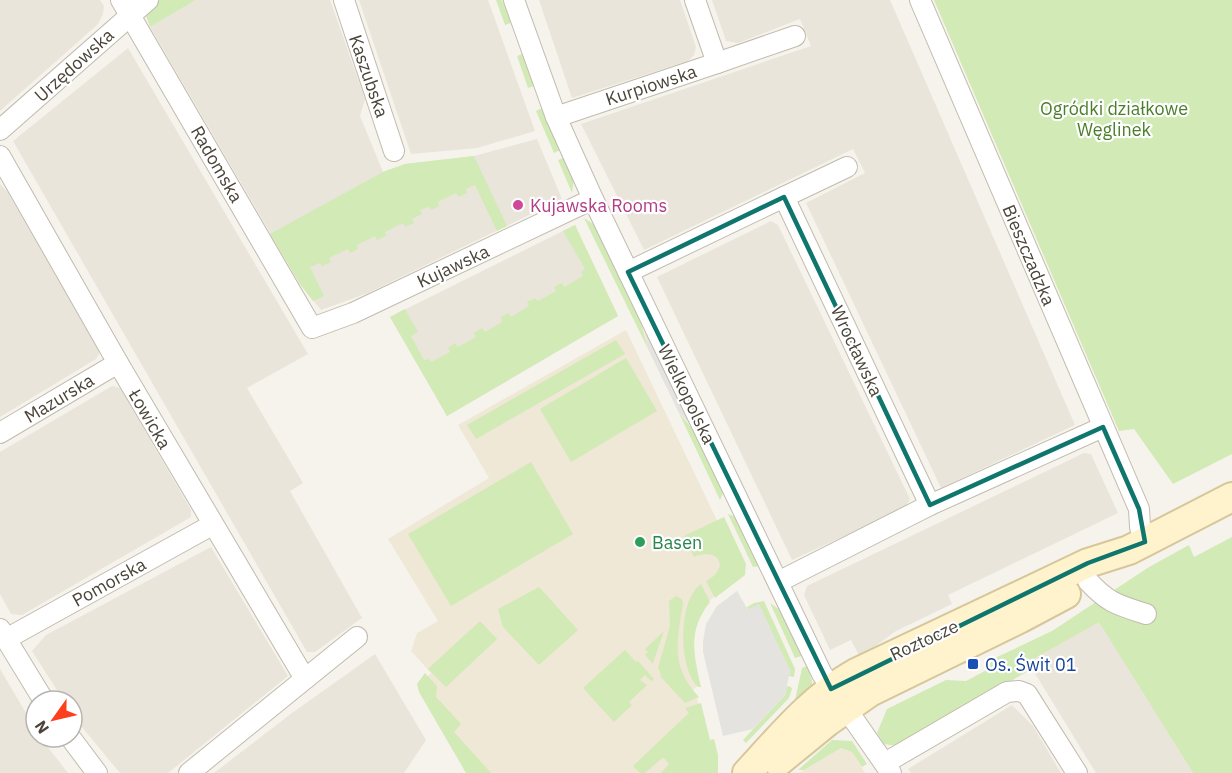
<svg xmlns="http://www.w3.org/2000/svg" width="1232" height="773" font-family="'IBM Plex Sans',sans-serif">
<rect width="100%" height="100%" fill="#f6f3ec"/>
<g fill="#eae5da">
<path d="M0,0H100L104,6L103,14L98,24L0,111Z"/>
<path d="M196,0H330L365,99L360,116L383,172L405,164L474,156L537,139L562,199L368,293L321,310L300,284L150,27Z"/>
<path d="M359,0H488L535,131L477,148L411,154Z"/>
<path d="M539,0H680L696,47L694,55L688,61L572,98Z"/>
<path d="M712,0H890L1075,425L941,488L806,203L865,173L853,149L644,250L581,124L811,46L800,19L738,43L726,41Z"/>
<path d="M128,48L308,354L247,388L303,483L290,491L362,618L315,652H307L13,141Z"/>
<path d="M0,184L7,191L100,352L96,359L0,417Z"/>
<path d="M771,221L778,225L910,499L905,508L792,560L657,277Z"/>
<path d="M575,225L618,316L447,416L390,317Z"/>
<path d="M112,386L120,388L191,510V517L22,615L11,614L0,594V452Z"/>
<path d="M1084,453L1091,454L1118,513L948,595L952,604L896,631L874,647L859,655L851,640L830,650L804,595L807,586Z"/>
<path d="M211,547L288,676L168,773H120L76,720L72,714V701H64L32,651L46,635Z"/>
<path d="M1099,621L1193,773H1096L1028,662Z"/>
<path d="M375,654L426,740L404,773H214L292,713Z"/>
<path d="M0,669L36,730V737H40L68,773H0Z"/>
<path d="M1012,705L1033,726L1061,773H911L908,769Z"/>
</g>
<g fill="#efe8d6">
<path d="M626,330L743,575L720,591L703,607L696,620L691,648L697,686L692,691L697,697L708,754L687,773H473L419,686L431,673L411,651L417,633L438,621L388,539L489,478L458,425Z"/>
<path d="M841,748L852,752L865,773H799Z"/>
</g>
<g fill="#d2eab5">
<path d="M156,0H196L150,27L146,16Z"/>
<path d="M496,0H502L511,23L505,25Z"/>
<path d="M934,0H1232V454L1173,484L1134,429L1119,431Z"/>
<path d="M522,54L534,86L528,88L517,56Z"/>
<path d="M542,108L560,150L554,153L536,111Z"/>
<path d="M474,156L507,226L497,231L475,185L466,189L467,193L459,197L456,193L438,202L439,206L431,210L429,207L420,210L422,214L412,219L414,223L405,227L403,223L385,232L386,236L377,240L375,236L357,245L358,249L350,253L348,249L329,258L331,262L322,266L320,263L310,267L324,296L313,301L300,284L270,234L383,172L405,164Z"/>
<path d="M563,158L574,180L572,193L558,160Z"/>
<path d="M584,218L595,225L640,318L648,349Z"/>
<path d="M575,225L618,316L447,416L390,317L405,309L418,332L411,336L424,360L429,359L431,362L450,352L448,348L455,343L458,347L476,337L474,333L482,328L485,332L502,322L501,317L508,313L511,317L529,306L527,302L535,298L538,301L556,291L554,287L562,283L564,287L583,276L581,272L585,269L563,231Z"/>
<path d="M616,340L625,354L476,439L467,425Z"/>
<path d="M626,358L657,411L571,462L540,409Z"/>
<path d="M679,413L696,433L724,491L720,500Z"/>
<path d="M531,462L573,534L451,606L408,534Z"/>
<path d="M728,514L736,517L760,566L753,567Z"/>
<path d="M724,517L746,564L745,575L715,598L706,581C731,569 719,546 694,557L684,536Z"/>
<path d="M1232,537V773H1193L1099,622L1028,662L1032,669L896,746L884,744L877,733L887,709L946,680L966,681L985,671L993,659L1052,631L1149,567L1189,545L1194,557Z"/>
<path d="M701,584L710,602C687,631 694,654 701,687H698C678,667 678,600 701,584Z"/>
<path d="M539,587L578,630L539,665L503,627L498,609Z"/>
<path d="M676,596L682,599L683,603C677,642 670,666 699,697L685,703L660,676L661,674L658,668L670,626L669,601Z"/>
<path d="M764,601L795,669L794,677L789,676L790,671L759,605L748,610L747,607L754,603Z"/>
<path d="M770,603L780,610L802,656L795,658Z"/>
<path d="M480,621L497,639L446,687L428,669Z"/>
<path d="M664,631L654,660L653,664L645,655L648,652L645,649Z"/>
<path d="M625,650L636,662L638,661L654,679L651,681L645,675L640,680L647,685L629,702L632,705L614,722L583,688Z"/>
<path d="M807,666L812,681V687L794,705L802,668Z"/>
<path d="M425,673L437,686L436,697L461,724L454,732L491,773H466L419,692L417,684Z"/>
<path d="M787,686L791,687L792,689L789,698L746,743L743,740L785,695Z"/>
<path d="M701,703L710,740L714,739L718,755V773H661L669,764L665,759L662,758L645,773H640L633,766L689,713L685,708Z"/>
<path d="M832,740L852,741L867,764L862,767L852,752L841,748L804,770H798Z"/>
</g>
<g fill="#e5e3e0">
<path d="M644,328L691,425L679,413L648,349Z"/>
<path d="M737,591L748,610L759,604L790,671L785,695L753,729L723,736L703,652V642L706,624L717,606Z"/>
</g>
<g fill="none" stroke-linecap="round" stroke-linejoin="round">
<defs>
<g id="street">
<path d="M121,0L312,328L353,313L593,199"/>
<path d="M344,0L394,151"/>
<path d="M514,0L556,117L593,199L822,674L891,773"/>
<path d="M920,0L1139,509L1140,527L1145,542"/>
<path d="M717,63L795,36"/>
<path d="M556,117L717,63L695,0"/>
<path d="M0,130L148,0"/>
<path d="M0,156L118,363L305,679L189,773"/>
<path d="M784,197L847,167"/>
<path d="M628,272L784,197L930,505"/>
<path d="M0,433L118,363"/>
<path d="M1088,581C1108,603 1118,605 1146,614"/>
<path d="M778,582L930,505L1103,427"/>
<path d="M0,629L44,701"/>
<path d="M6,639L212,525"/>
<path d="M305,679L357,637"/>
<path d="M70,737L97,773"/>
<path d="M885,763L1007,692L1019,691L1027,694L1077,773"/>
</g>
<g id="secondary">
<path d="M778,762L827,722L870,692L1019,619L1066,594"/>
<path d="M747,773C781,736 812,698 856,673L1088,563L1129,550L1232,497"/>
</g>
</defs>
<use href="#street" stroke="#c2bbae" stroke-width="22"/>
<use href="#secondary" stroke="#d6c79b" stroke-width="32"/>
<use href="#street" stroke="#fff" stroke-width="20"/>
<use href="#secondary" stroke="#fff3cd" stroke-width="28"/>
</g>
<path fill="none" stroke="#0f766e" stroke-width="4.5" stroke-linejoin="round" d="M784,197L930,505L1103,427L1139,509L1145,542L1088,563L831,689L628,272Z"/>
<circle fill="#d1479c" stroke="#fff" stroke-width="2" cx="518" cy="205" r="6"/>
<circle fill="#2e9e5b" stroke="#fff" stroke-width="2" cx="640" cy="542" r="6"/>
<rect fill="#1a4fb4" stroke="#fff" stroke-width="2" x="967" y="658" width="12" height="12" rx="3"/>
<g text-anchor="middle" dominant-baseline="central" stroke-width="4.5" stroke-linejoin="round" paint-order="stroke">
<g font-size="18" fill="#4b4439" stroke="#fff">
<text transform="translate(74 65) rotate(-42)">Urzędowska</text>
<text transform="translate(369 76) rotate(71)">Kaszubska</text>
<text transform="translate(651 85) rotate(-18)">Kurpiowska</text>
<text transform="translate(217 164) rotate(60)">Radomska</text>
<text transform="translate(1029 255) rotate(67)">Bieszczadzka</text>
<text transform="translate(453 266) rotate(-25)">Kujawska</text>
<text transform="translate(857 351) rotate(65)">Wrocławska</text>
<text transform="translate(687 394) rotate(64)">Wielkopolska</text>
<text transform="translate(59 398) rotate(-31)">Mazurska</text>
<text transform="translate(150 419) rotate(60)">Łowicka</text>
<text transform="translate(109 582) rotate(-29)">Pomorska</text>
<text transform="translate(924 640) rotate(-25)">Roztocze</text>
</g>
<g font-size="18" fill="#4a7f2a" stroke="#fff">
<text x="1114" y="108">Ogródki działkowe<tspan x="1114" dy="21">Węglinek</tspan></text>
</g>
<g font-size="18" fill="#b23c85" stroke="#fff" text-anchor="start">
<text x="530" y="205">Kujawska Rooms</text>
</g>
<g font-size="18" fill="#27864d" stroke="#fff" text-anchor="start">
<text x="652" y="542">Basen</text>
</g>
<g font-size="18" fill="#164399" stroke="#fff" text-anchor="start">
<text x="985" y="664">Os. Świt 01</text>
</g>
</g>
<g transform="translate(54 719) rotate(236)"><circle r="28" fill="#ffffff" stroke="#b7b4b0" stroke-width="1.5"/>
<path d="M0-4.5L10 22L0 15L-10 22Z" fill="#fc3f1d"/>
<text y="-9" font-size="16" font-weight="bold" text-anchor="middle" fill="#4b4439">N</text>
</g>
</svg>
